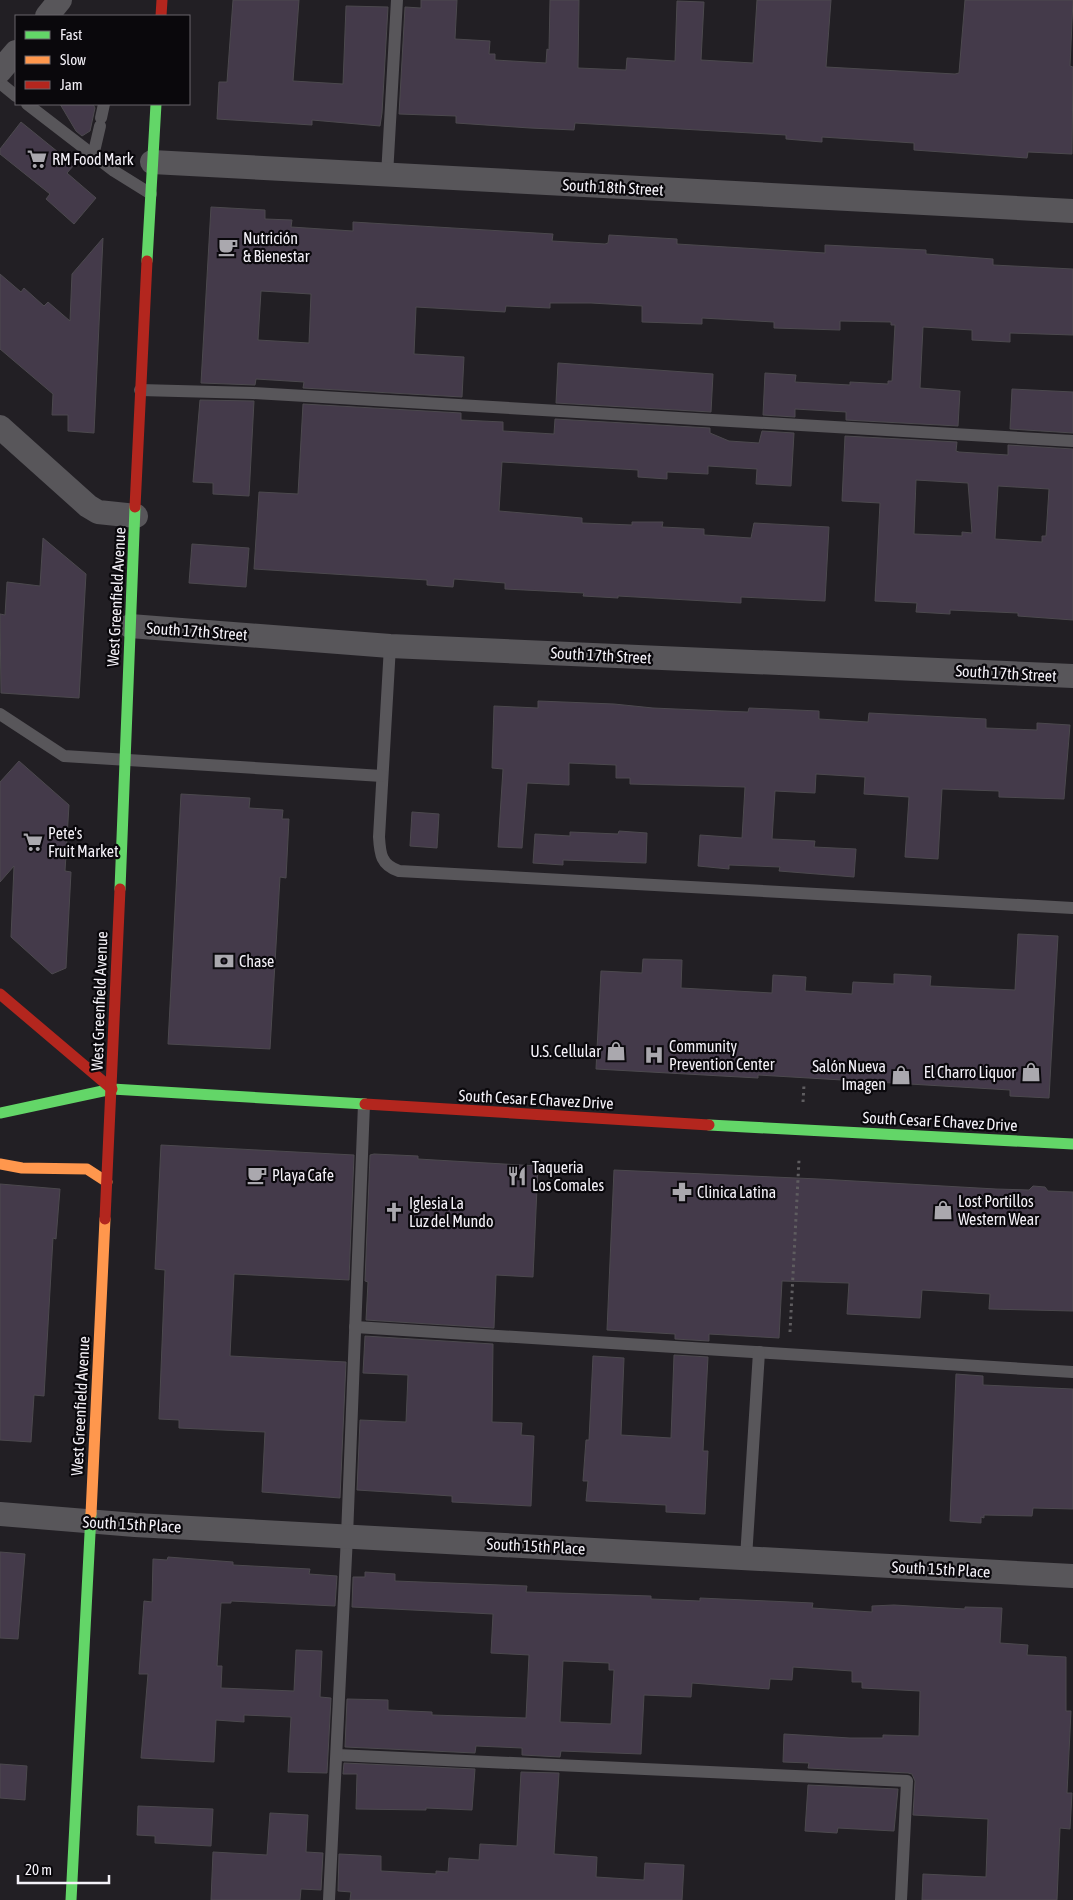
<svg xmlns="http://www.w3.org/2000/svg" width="1073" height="1900" font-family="'Asap Condensed',sans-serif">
<rect width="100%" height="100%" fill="#221f24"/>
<g fill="#443a4a" stroke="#4c494e" fill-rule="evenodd">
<path d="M233,0H299L293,81L343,84L346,6L388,7L382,113L380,126L312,120V125L217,119L219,82H227Z"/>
<path d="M421,0H457L455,39L490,41L489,54H495V60L546,63L547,49L549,50L550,0H579L578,68L626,70L627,58L675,61L677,1L704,2L701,60L753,63L757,0H831L826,67L955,74L959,73L965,0H1073L1070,66L1073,67L1072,154L1028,152L1027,158L914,150V143L822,137V142L786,139V135L575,123L574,130L530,128L456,123V116L399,114L405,7L421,8Z"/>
<path d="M60,104H93L95,108L90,131L82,136L76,131Z"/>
<path d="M21,122L74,165L67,173L96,198L74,224L46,199L50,194L0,154V149Z"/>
<path d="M211,207L265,210V219L292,220L291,227L353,231V222L553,234L552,241L605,244L608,243L609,235L677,239V244L809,252L825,253V245L926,250V254L993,259V265L1073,269V335L1010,333V342L972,340V330L923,327L920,388L960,391L958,426L846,420V412L795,409V417L763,415L765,373L796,375L795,382L850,385V382L888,384V381H892L895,325H891V322L840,321V330L774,328V322L702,318V324L642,322V306L591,303H550V308L506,306L505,312L416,307L414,354L464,357L462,397L303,388L304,382L256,379L255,385L201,383ZM261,291L311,294L309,343L258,340Z"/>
<path d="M103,238L94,433L68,431V415H52L53,394L0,349V274L21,292L24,288L44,306L48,302L70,321L72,274Z"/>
<path d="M558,363L713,374L711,412L556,403Z"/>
<path d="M1012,389L1073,392V433L1010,429Z"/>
<path d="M200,400L254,401L249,496L213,494V483L193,482Z"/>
<path d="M303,404L461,413V420L503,422V431L554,434L555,419L710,428V433L729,441L759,443L762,431L794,433L791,486L756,484L757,469L708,466V474L667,472V479L638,477V470L502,462L499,511L582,518V523L632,525V522H663L662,527L704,529V535L751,538L754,523L829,527L825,601L741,597V603L618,596V598L583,596L584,593L505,589V583L454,579L453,587L427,585V580L254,569L259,492L298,494Z"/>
<path d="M845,436L957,442L956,451L959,452L1008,455V445L1073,449V620L1018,616V613L950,610V614L916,612L917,603L875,601L880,503L842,501ZM916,480L968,483L972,533L962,532V536L914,534ZM998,486L1049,489L1046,536H1042V542L995,539Z"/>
<path d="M43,538L86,574L79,698L1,693L0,614L5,615L7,582L40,586Z"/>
<path d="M192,544L249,548L246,587L189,583Z"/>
<path d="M538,701L614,704L653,708L722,711L748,712L749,708L819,711V719L868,722L869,713L986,719V728L1037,730V723L1070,725L1064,799L999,797V791L942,789L938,859L905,857L909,797L864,794L865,777L816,774L815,793L775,791L772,839L815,841L814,847L856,849L854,877L779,871L780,867L729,865V869L698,866L700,835L742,838L745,787L630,784V778H616V765L569,763V785L527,783L522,848L498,847L503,769L492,768L494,706L538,708Z"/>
<path d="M19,761L69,805L65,871L71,872L66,968L52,974L11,937L14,866L0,882V782Z"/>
<path d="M181,794L250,798L249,808L283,810L282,819H289L286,878L280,877L270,1049L168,1044Z"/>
<path d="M412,812L439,814L437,848L410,846Z"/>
<path d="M619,831L647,833L646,863L563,860V865L533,863L535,834L570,836V832L618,834Z"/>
<path d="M1018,934L1058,936L1049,1098L1010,1096V1090L758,1075V1078L596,1069L601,971L642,973L643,959L682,960L681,988L772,993L773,975L806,977L805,991L852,994L853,982L894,984V974L931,976L930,986L1015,990Z"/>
<path d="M161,1145L354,1155L349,1280L234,1274L230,1356L346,1362L340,1498L262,1492L265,1432L179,1428V1420L159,1419L165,1270L155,1269Z"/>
<path d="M374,1154L418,1156V1159L538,1166L533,1277L496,1275L494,1328L366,1320L368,1282L365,1281L370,1155Z"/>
<path d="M614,1170L819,1179L996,1189L1029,1190L1033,1186L1045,1187L1048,1191L1073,1192V1311L989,1309L990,1294L922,1290L920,1318L847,1314L849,1283L782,1281L779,1338L709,1334V1341L675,1339V1334L607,1330Z"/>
<path d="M0,1184L60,1189L56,1239L53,1238L44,1396L34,1395L31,1442L0,1440Z"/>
<path d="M365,1336L493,1344L492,1422L522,1423L521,1435L534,1436L531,1506L452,1502V1496L357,1490L360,1420L406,1422L408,1375L363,1373Z"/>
<path d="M674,1355L708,1357L703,1451H708L705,1514L666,1512V1505L586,1501L588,1481H583L586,1440H589L593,1356L624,1358L621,1435L671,1438Z"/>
<path d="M956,1374L983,1376V1385L1073,1389V1509L1033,1508L1032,1516L984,1515V1518L981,1517V1523L950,1521Z"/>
<path d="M0,1552L25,1554L18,1639L0,1638Z"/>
<path d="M168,1557L233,1562V1565L310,1569L309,1574L337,1576L335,1606L231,1601V1603H221L217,1666H222L221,1688L294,1691L296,1650L322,1651L320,1697L331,1698L327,1773L288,1772L291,1717L244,1715V1722L216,1720L214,1762L141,1758L148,1674H139L144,1601L152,1602L153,1559L167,1560Z"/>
<path d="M365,1572L395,1574V1581L527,1586L526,1592L651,1596V1599L700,1601V1598L813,1603L812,1608L872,1612V1606L894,1605L965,1609V1607L1002,1608L1000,1643L1028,1645L1027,1655L1066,1657V1711H1071L1067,1793H1072L1070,1829L1060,1828L1057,1900H922L923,1874L986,1877L988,1819L913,1815L915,1781L912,1774L908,1773L808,1768L809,1763L783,1762L784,1734L850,1738H883V1735L919,1736L920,1691L862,1688V1682H852V1671L793,1667L792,1680L770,1679L769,1689L692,1683L691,1697L644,1695L641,1754L561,1751L560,1757L522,1755V1748L476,1746L475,1753L345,1747L347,1699L388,1700V1710L432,1712V1715L526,1718L529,1655L491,1653L493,1614L352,1607L353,1577H365ZM563,1661L609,1663V1670H614L611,1724L560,1722Z"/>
<path d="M344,1763L475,1769L472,1810L426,1808V1810L356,1809L357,1774H343Z"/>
<path d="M0,1764L27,1766L25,1800L0,1798Z"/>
<path d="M521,1772L559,1773L554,1854L597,1857L596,1877L644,1880L645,1863L684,1865L682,1900H350L351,1892L338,1891L339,1854L381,1856V1871L436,1874V1871L448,1872L449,1858L479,1860L480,1844L517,1846Z"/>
<path d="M808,1785L898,1789L894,1831L838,1828L837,1833L805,1831Z"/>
<path d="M138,1806L213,1809L211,1846L155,1843V1836L137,1835Z"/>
<path d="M270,1813L308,1815L306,1852L323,1853L321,1890L301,1889L300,1900H211L213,1852L267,1855Z"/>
</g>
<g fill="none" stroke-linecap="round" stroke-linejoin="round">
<g stroke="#5f5d60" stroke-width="3" stroke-dasharray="2.5 4" stroke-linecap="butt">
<path d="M803,1102L804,1085"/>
<path d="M790,1332L799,1160"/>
</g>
<g stroke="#58565a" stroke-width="12">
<path d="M0,83L16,96"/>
<path d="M27,104L114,171L151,194"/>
<path d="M101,118L104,104"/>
<path d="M93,156L100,126"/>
<path d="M387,175L397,0"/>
<path d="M140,390L253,393L1073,441"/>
<path d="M390,646L379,837C380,854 381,865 399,871L1073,908"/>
<path d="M0,714L64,756L382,776"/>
<path d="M355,1327L1073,1372"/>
<path d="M746,1558L759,1352"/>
<path d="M337,1755L907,1781L901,1900"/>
<path d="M329,1900L347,1536L364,1104"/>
</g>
<g stroke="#58565a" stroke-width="24">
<path d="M47,16L60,0"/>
<path d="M0,71L16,52"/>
<path d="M152,162L1073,211"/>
<path d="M0,427L88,506L98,512L136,516"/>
<path d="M130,626L390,646L1073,676"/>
<path d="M0,1514L135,1525L1073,1576"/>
</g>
<g stroke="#63d668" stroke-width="11">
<path d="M147,261L156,104"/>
<path d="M120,889L135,507"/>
<path d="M0,1113L112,1089L365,1104"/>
<path d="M709,1125L1073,1144"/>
<path d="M71,1900L91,1514"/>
</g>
<g stroke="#ff974d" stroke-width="11">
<path d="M0,1164L22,1168L87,1169L107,1182"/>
<path d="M91,1514L105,1219"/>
</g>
<g stroke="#b3261e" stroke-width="11">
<path d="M161,16L162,0"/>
<path d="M135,507L147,261"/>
<path d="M0,994L112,1089"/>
<path d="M365,1104L709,1125"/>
<path d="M105,1219L120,889"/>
</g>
</g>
<defs>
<symbol id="supermarket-bare" viewBox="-9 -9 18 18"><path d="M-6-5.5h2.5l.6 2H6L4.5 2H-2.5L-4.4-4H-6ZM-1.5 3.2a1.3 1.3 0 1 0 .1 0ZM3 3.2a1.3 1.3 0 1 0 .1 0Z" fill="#aaa8ae" stroke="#0a080c" stroke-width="2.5" paint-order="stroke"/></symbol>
<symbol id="cafe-bare" viewBox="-9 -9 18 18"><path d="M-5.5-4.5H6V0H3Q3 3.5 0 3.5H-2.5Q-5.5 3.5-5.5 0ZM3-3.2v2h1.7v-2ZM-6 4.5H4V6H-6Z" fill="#aaa8ae" stroke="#0a080c" stroke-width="2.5" paint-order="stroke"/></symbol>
<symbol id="bank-bare" viewBox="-9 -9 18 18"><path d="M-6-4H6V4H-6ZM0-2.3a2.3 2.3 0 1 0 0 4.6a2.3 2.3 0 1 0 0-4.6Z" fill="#aaa8ae" stroke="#0a080c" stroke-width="2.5" paint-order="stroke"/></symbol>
<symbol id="shop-bare" viewBox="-9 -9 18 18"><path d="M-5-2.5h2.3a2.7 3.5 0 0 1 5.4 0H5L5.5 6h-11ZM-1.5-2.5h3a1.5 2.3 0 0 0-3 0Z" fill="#aaa8ae" stroke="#0a080c" stroke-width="2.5" paint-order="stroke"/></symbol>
<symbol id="hospital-bare" viewBox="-9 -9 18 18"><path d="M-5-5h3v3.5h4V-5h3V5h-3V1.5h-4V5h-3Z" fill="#aaa8ae" stroke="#0a080c" stroke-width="2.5" paint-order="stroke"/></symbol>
<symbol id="restaurant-bare" viewBox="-9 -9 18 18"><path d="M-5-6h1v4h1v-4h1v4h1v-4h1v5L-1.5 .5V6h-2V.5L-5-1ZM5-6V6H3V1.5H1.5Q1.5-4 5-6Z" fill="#aaa8ae" stroke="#0a080c" stroke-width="2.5" paint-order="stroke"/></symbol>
<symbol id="pharmacy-bare" viewBox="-9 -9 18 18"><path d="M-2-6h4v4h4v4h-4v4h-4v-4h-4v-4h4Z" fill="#aaa8ae" stroke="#0a080c" stroke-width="2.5" paint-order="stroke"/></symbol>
<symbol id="church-bare" viewBox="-9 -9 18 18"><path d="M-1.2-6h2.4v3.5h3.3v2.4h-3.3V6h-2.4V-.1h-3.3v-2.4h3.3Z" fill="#aaa8ae" stroke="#0a080c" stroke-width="2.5" paint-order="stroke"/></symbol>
</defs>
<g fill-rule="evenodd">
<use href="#supermarket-bare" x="23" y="145" width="28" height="28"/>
<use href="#cafe-bare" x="214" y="233" width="28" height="28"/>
<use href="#supermarket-bare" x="19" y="828" width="28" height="28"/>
<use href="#bank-bare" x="210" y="947" width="28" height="28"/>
<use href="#shop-bare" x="602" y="1037" width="28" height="28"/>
<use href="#hospital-bare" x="640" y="1041" width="28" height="28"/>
<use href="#shop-bare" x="1017" y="1058" width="28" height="28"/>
<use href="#shop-bare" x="887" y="1061" width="28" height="28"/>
<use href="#cafe-bare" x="243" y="1161" width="28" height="28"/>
<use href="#restaurant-bare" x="503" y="1162" width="28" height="28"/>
<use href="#pharmacy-bare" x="668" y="1178" width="28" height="28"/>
<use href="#shop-bare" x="929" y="1196" width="28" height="28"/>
<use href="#church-bare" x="380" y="1198" width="28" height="28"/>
</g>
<g text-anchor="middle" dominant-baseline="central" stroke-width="4.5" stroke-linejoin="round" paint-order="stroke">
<g font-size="16" fill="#f4f1f8" stroke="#0a080c" text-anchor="start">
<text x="52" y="159">RM Food Mark</text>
<text x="243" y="238">Nutrición<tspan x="243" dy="18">&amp; Bienestar</tspan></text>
<text x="48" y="833">Pete's<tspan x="48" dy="18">Fruit Market</tspan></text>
<text x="239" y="961">Chase</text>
<text x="669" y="1046">Community<tspan x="669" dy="18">Prevention Center</tspan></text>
<text x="601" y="1051" text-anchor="end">U.S. Cellular</text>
<text x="886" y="1066" text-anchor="end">Salón Nueva<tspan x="886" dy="18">Imagen</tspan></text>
<text x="1016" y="1072" text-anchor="end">El Charro Liquor</text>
<text x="532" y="1167">Taqueria<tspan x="532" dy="18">Los Comales</tspan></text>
<text x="272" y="1175">Playa Cafe</text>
<text x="697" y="1192">Clinica Latina</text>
<text x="958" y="1201">Lost Portillos<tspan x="958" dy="18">Western Wear</tspan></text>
<text x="409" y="1203">Iglesia La<tspan x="409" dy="18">Luz del Mundo</tspan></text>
</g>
<g font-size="16" fill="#f4f1f8" stroke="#0a080c">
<text transform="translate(613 187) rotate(3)">South 18th Street</text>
<text transform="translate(116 597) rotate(-87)">West Greenfield Avenue</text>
<text transform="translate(197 631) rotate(4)">South 17th Street</text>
<text transform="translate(601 655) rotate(3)">South 17th Street</text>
<text transform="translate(1006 673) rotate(3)">South 17th Street</text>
<text transform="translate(99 1001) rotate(-88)">West Greenfield Avenue</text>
<text transform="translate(536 1099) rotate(3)">South Cesar E Chavez Drive</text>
<text transform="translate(940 1121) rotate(3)">South Cesar E Chavez Drive</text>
<text transform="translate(80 1406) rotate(-87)">West Greenfield Avenue</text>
<text transform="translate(132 1524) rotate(3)">South 15th Place</text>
<text transform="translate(536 1546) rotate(3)">South 15th Place</text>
<text transform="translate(941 1569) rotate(3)">South 15th Place</text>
</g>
</g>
<rect x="15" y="15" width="175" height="90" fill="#0a080c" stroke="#68656a"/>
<rect x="25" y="31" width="25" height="8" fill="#63d668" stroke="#68656a"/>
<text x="60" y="40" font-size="15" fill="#f4f1f8">Fast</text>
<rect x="25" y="56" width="25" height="8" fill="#ff974d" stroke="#68656a"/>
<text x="60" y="65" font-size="15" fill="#f4f1f8">Slow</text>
<rect x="25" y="81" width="25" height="8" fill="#b3261e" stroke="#68656a"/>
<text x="60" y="90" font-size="15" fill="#f4f1f8">Jam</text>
<path d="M18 1875v8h91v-8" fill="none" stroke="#f4f1f8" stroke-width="2.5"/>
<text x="25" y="1875" font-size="15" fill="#f4f1f8" stroke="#0a080c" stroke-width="4" paint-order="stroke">20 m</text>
</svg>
